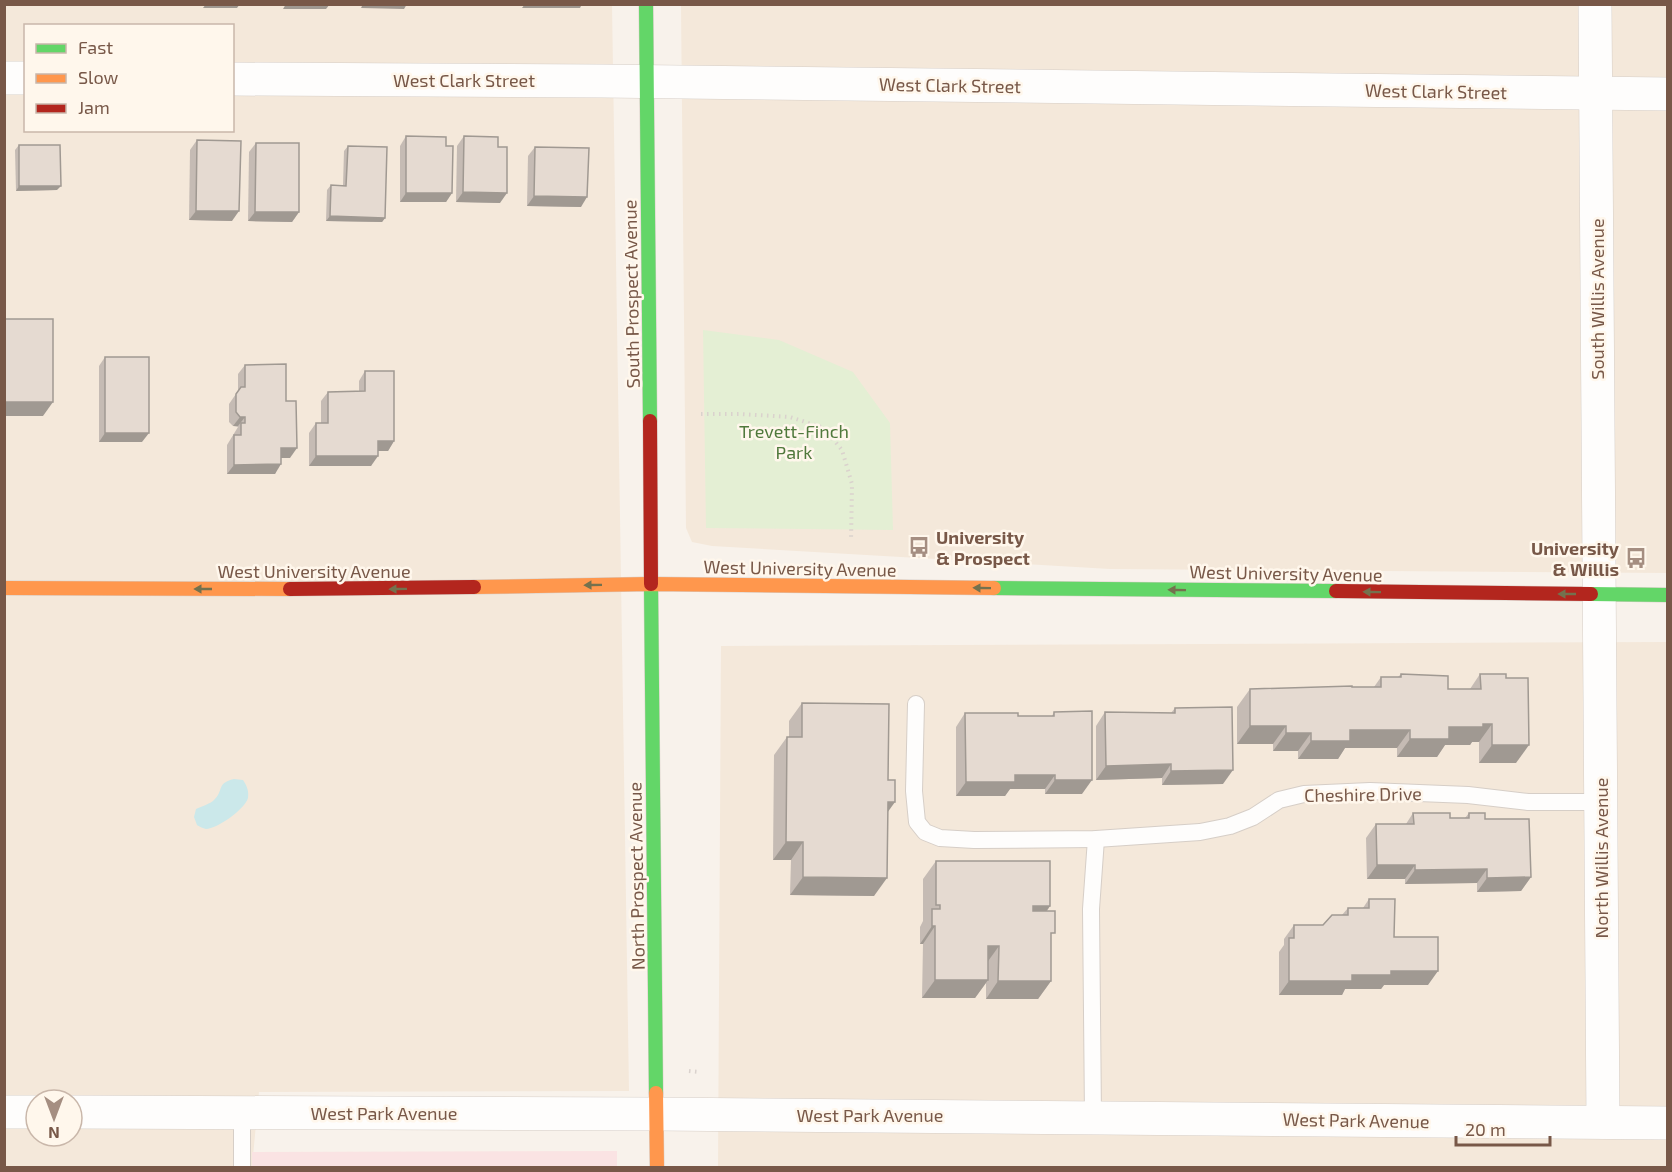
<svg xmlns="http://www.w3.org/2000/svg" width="1672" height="1172" font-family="'Exo 2',sans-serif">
<rect width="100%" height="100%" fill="#f8f2eb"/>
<g fill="#f4e8da" fill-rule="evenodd">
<path d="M5,5H612L629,1091L259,1092L252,1167L5,1168ZM26,26H232V130H26ZM36,1100H72V1136H36Z"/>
<path d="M681,5H1667V573L1110,569L712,546L692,542L686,528Z"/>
<path d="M1667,642V1167L718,1168L721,646Z"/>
</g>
<path fill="#fae3e3" d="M617,1151V1168L252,1167V1152Z"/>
<path fill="#e4efd4" d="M703,330L779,340L853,372L890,423L893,530L706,528Z"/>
<path fill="#cbe8ea" d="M234,779L243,780C247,786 249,791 248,798C245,809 217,829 206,829C205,829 198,826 197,825L194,817L196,809C202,806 210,804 214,800C224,791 216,783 234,779Z"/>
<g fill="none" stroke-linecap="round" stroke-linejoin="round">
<defs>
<g id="lane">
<path d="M916,704L914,791L917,822L925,832L940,838L974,840L1096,839L1200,832L1230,826L1253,817L1279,800L1304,794L1370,791L1468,795L1528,802H1601"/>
<path d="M1093,1117L1091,909L1096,839"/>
<path d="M242,1168V1113"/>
</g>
<g id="street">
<path d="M1595,4L1603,1122"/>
<path d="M4,78H26"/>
<path d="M232,79L601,81L1668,94"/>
<path d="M4,1112H36"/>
<path d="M72,1112L656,1114L1668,1123"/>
</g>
<g id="fast">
<path d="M646,4L650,421"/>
<path d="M651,584L656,1093"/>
<path d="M994,588L1336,591"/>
<path d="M1591,594L1668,595"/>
</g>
<g id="slow">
<path d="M474,587L651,584L994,588"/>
<path d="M4,588L290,589"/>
<path d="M656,1093L657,1168"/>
</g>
<g id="jam">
<path d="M650,421L651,584"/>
<path d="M290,589L474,587"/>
<path d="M1336,591L1591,594"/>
</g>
</defs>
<use href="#lane" stroke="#d6cec7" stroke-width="18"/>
<use href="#street" stroke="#d6cec7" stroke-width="34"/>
<use href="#fast" stroke="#d8cec7" stroke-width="15"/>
<use href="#slow" stroke="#d8cec7" stroke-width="15"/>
<use href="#jam" stroke="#d8cec7" stroke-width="15"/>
<g stroke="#dad2cd" stroke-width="4" stroke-dasharray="1.5 4.5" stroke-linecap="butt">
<path d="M701,414H740L790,417L824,428L842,450L852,484L851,541"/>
<path d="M689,1071L699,1072"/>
</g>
<use href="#lane" stroke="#fefdfc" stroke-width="16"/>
<use href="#street" stroke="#fefdfc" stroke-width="33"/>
<use href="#fast" stroke="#63d668" stroke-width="14"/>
<use href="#slow" stroke="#ff974d" stroke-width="14"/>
<use href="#jam" stroke="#b3261e" stroke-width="14"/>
</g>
<g fill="#c5bbb4">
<path d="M406,136L446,146L452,193L446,202H400V146Z"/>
<path d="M464,136L498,147L500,203L456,202L457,146Z"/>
<path d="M197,140L232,221L189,220L190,150Z"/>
<path d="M256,143L299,212L292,222L248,221L249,152Z"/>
<path d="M19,145L57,190L16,191L15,150Z"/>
<path d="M348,146L385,218L382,222L326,221L327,190L331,185H343L344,151Z"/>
<path d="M535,147L581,207L527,206L528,156Z"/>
<path d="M105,357L142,442H99V366Z"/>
<path d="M245,365L286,401L290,458H281L275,474H227V445L238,427L233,426L229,422V404L238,391V374Z"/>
<path d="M365,371L394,441L388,451H378L371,466H309V433L316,423H321V401L328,392L359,391V381Z"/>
<path d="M1401,674L1448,689H1470L1480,674L1516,763H1479V742H1472L1470,745H1445L1437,757H1397V748H1345L1338,759H1298V751H1273V744H1237V707L1250,689L1374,687L1381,677H1398Z"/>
<path d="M802,703L888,812L874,896L790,895L791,860H773L774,755L787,737H789V721Z"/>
<path d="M1175,708L1223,784L1162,785V778L1096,780V726L1105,712L1171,713Z"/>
<path d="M1054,712L1082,794H1045V789H1010L1005,796H956V727L965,713L1018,716H1052Z"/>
<path d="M1413,813L1450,818H1465L1469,813L1485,819L1531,877L1521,891L1477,892V883L1405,884V879H1367L1366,838L1376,824H1406Z"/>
<path d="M936,861L1050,906L1047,911L1051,940V981L1038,999H986V983L975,998H922L923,944H920V927L923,921V879Z"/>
<path d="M1369,899L1428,985H1384L1381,989H1345L1342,995H1279V952L1284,945V939L1294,925H1323L1342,915L1348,908H1363Z"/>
</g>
<g fill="#a09992">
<path d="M206,4H240L237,8H203Z"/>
<path d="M286,4H330L326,9H283Z"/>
<path d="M363,4H407L404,9L361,8Z"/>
<path d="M525,4H582L580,8H522Z"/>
<path d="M19,186H61L57,190L16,191Z"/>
<path d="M463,192L507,193L500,203L456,202Z"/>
<path d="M406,193H452L446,202H400Z"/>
<path d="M534,196L587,197L581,207L527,206Z"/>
<path d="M196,211H239L232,221L189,220Z"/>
<path d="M255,212H299L292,222L248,221Z"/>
<path d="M330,216L385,218L382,222L326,221Z"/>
<path d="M4,402H53L43,416H4Z"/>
<path d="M240,417H245L238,426H233Z"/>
<path d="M105,433H149L142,442H99Z"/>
<path d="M378,441H394L388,451H371Z"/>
<path d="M281,448H297L290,458H275Z"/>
<path d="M316,456H378L371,466H309Z"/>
<path d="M281,464L275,474H227L234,465Z"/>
<path d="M1483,724H1492L1479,742H1472L1470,745H1445L1437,757H1397L1410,739L1449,727Z"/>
<path d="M1250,726H1286L1273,744H1237Z"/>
<path d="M1350,730H1410L1397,748H1345L1338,759H1298L1311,741Z"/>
<path d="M1286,733H1311L1298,751H1273Z"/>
<path d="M1492,745H1529L1516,763H1479Z"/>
<path d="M1171,764L1162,778L1096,780L1106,766Z"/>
<path d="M1233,770L1223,784L1162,785L1171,771Z"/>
<path d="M1015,775H1055L1045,789H1010L1005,796H956L966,782Z"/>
<path d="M1055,780H1092L1082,794H1045Z"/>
<path d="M888,802H895L882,820Z"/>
<path d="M786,842H803L791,860H773Z"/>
<path d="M1377,865H1415L1405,879H1367Z"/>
<path d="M1487,869L1477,883L1405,884L1415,870Z"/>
<path d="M803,877L887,878L874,896L790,895Z"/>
<path d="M1531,877L1521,891L1477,892L1487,878Z"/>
<path d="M1033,906H1050L1037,924H1020Z"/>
<path d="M932,926H935L923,944H920Z"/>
<path d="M988,946H999L986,964Z"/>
<path d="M1391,971H1438L1428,985H1384L1381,989H1345L1342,995H1279L1289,981L1352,975Z"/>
<path d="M935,980H988L975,998H922Z"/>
<path d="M998,981H1051L1038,999H986Z"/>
</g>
<g fill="#e5dad1" stroke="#a09992" stroke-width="1.5">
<path d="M406,136L446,137V146H453L452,193H406Z"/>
<path d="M464,136L498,137V147H507V193L463,192Z"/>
<path d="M197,140L241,141L239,211H196Z"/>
<path d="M256,143H299V212H255Z"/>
<path d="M19,145H60L61,186H19Z"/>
<path d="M348,146L387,147L385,218L330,216L331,185L346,186Z"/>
<path d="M535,147L589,148L587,197L534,196Z"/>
<rect x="4" y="319" width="49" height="83"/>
<rect x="105" y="357" width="44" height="76"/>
<path d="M286,364V401H296L297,448H281V464L234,465V435H241V423H245V417H240L236,412V394L241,387H245V365Z"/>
<path d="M365,371H394V441H378V456H316V423H328V392L365,391Z"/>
<path d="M1401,674L1448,676V689H1481L1480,674H1506V678H1528L1529,745H1492V724H1483V727H1449V739H1410V730H1350V741H1311V733H1286V726H1250V689L1352,686V687H1381V677H1401Z"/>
<path d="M802,703L889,704L888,780H895V802H888L887,878L803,877V842H786L787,737H802Z"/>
<path d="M1232,707L1233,770L1171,771V764L1106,766L1105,712L1175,713V708Z"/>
<path d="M1092,711V780H1055V775H1015V782H966L965,713H1018V716H1054V712Z"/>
<path d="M1413,813H1450V818H1469V813H1485V819H1529L1531,877L1487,878V869L1415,870V865H1377L1376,824H1414Z"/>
<path d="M936,861H1050V906H1033V911H1055V933H1051V981H998L999,946H988V980H935V926H932V909H940V905H936Z"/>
<path d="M1369,899H1395L1394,937H1438V971H1391V975H1352V981H1289V938H1294V925H1323L1332,915H1348V908H1369Z"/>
</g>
<defs><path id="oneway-solid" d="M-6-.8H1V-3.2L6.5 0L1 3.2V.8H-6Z" transform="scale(1.5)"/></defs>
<g fill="#74714e">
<use href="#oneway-solid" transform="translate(593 585) rotate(179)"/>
<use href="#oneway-solid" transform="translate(982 588) rotate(-179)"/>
<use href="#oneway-solid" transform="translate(203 589) rotate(-180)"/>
<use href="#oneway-solid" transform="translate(398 589) rotate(179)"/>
<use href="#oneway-solid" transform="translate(1177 590) rotate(-179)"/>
<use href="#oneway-solid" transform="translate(1372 592) rotate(-179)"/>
<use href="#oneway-solid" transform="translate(1567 594) rotate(-180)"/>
</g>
<defs>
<symbol id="bus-bare" viewBox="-9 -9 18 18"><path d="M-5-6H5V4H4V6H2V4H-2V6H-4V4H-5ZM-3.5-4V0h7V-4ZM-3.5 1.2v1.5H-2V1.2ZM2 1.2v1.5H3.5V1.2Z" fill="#a58e81" stroke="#fff7ec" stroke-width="2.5" paint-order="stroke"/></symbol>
</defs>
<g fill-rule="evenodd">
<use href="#bus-bare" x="904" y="532" width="30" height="30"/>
<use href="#bus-bare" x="1621" y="543" width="30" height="30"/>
</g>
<g text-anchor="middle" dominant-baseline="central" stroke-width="5" stroke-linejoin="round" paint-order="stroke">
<g font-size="18" fill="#785848" stroke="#fff7ec">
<text x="464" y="80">West Clark Street</text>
<text transform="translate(950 85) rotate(1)">West Clark Street</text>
<text transform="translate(1436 91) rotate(1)">West Clark Street</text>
<text transform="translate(631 294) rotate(-91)">South Prospect Avenue</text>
<text transform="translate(1597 299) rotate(-90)">South Willis Avenue</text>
<text transform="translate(800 568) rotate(1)">West University Avenue</text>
<text x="314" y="571">West University Avenue</text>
<text transform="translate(1286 573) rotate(1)">West University Avenue</text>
<text transform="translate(1363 794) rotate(-1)">Cheshire Drive</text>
<text transform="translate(1601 858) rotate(-90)">North Willis Avenue</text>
<text transform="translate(636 876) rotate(-91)">North Prospect Avenue</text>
<text x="384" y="1113">West Park Avenue</text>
<text x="870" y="1115">West Park Avenue</text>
<text transform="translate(1356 1120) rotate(1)">West Park Avenue</text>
</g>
<g font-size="18" fill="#50793c" stroke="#fff7ec">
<text x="794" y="431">Trevett-Finch<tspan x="794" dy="21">Park</tspan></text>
</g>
<g font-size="18" font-weight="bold" fill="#785848" stroke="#fff7ec" text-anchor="start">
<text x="936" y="537">University<tspan x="936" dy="21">&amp; Prospect</tspan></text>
<text x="1619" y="548" text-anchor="end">University<tspan x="1619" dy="21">&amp; Willis</tspan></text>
</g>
</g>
<rect width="1672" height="1172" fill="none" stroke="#785848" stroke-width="12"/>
<rect x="24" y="24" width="210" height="108" fill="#fff7ec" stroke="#c9b7aa" stroke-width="1.5"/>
<rect x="36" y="44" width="30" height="9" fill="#63d668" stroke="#c9b7aa" stroke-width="1.5"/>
<text x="78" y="54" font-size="18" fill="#785848">Fast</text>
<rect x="36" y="74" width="30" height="9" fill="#ff974d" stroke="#c9b7aa" stroke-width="1.5"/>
<text x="78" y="84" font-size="18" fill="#785848">Slow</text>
<rect x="36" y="104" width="30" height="9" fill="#b3261e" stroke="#c9b7aa" stroke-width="1.5"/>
<text x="78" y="114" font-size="18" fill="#785848">Jam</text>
<g transform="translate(54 1118) rotate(180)"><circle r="28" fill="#fff7ec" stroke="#c9b7aa" stroke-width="1.5"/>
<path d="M0-4.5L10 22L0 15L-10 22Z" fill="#a58e81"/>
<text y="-9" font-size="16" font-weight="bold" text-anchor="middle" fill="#785848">N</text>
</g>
<path d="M1456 1136v9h94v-9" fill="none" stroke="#785848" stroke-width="3"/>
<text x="1465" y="1136" font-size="18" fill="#785848" stroke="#fff7ec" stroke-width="4.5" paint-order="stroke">20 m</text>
</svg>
